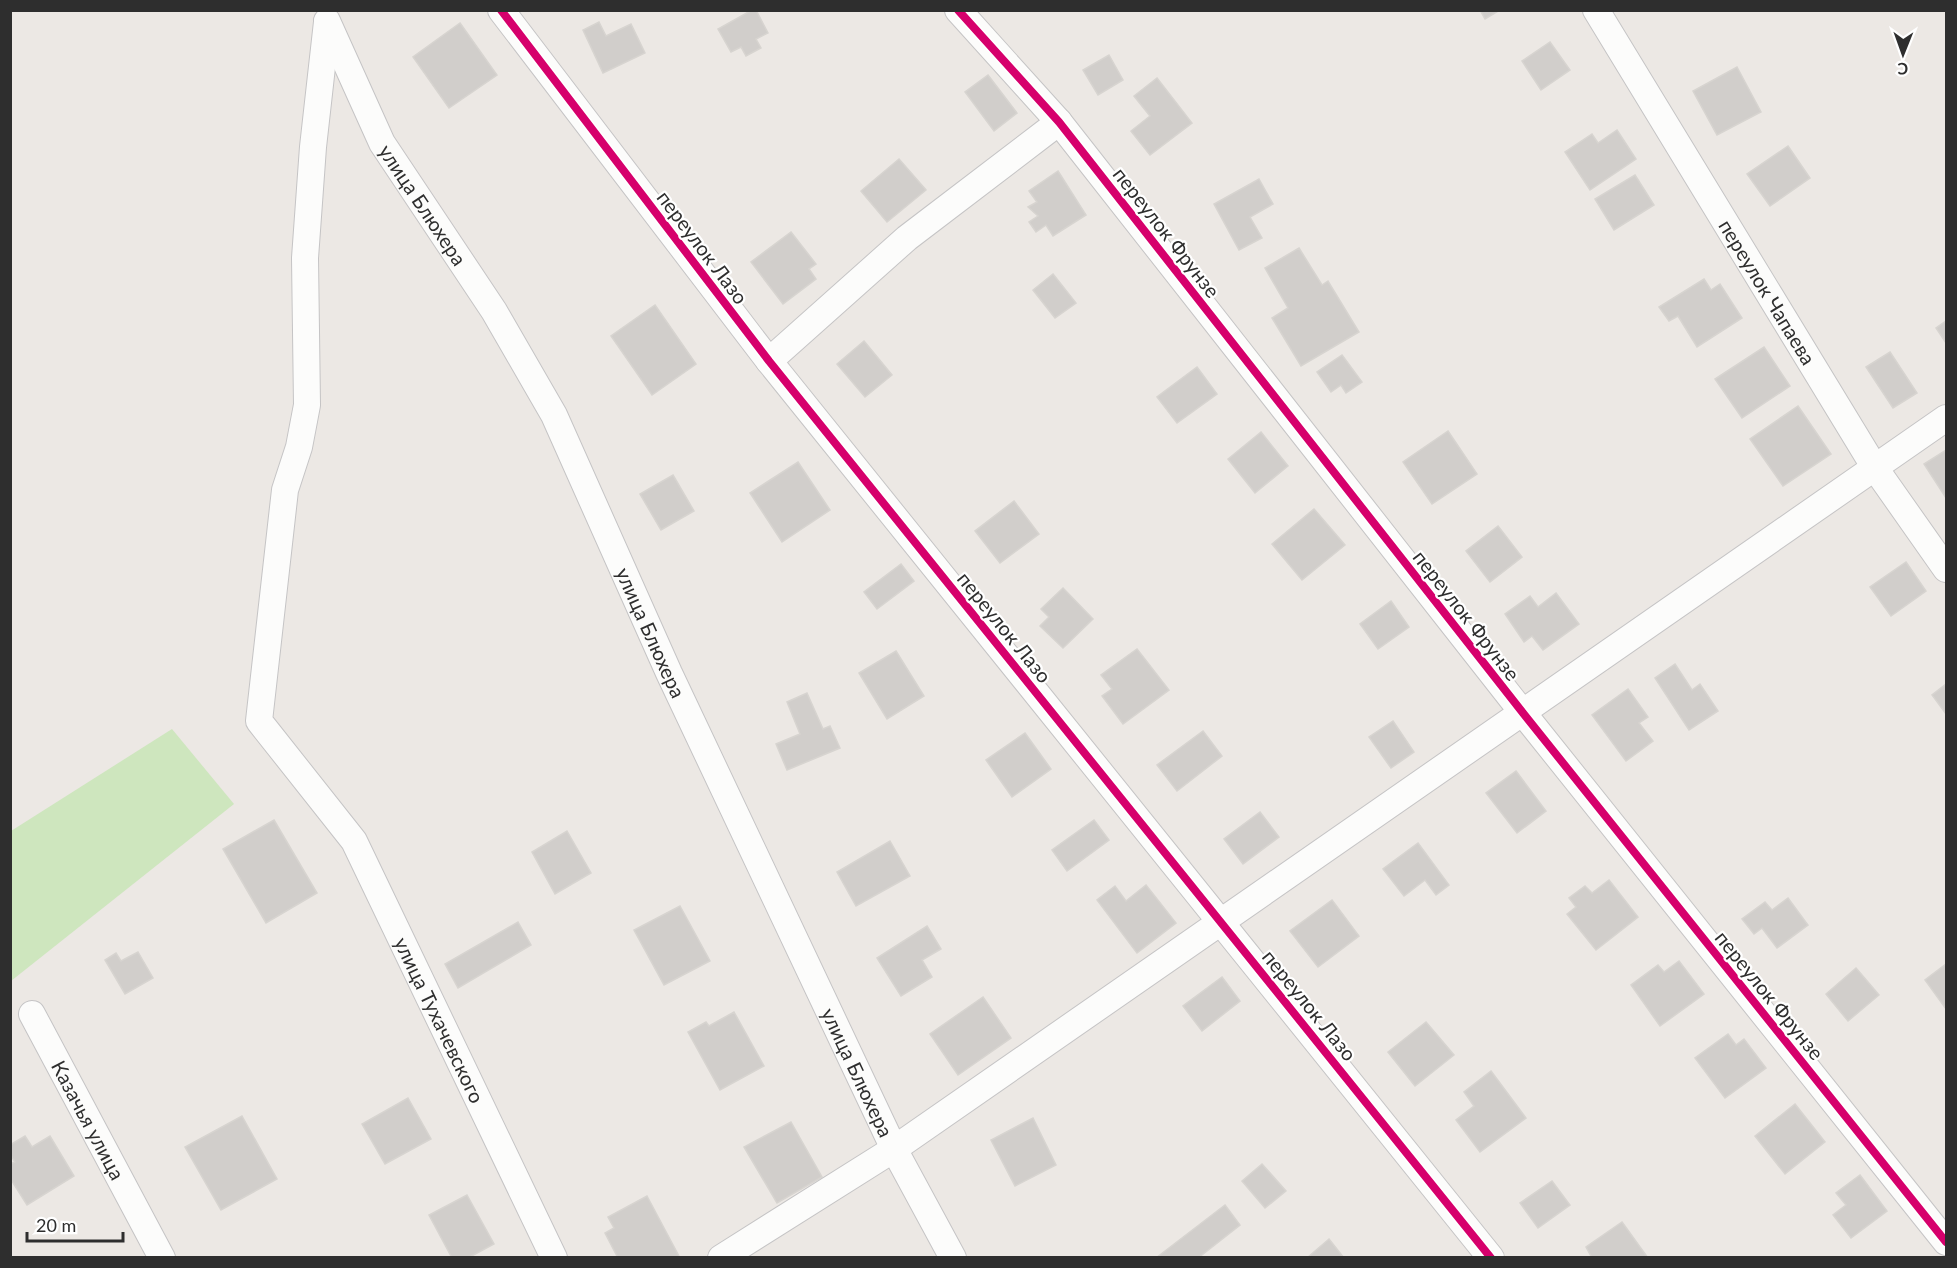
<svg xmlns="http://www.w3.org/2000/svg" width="1957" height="1268" font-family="Lato,sans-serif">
<rect width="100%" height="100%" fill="#ece8e4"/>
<path fill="#cee6be" d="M172,729L234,804L11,981V831Z"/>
<g fill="#d1cecb" stroke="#d7d4d0" stroke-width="1.5">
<path d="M752,10H756L768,33L756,39L761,48L746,56L741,47L731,52L718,29Z"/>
<path d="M1480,10H1500L1485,19Z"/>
<path d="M599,22L606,36L631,24L645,53L603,73L583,30Z"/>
<path d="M460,23L497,75L449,108L413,57Z"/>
<path d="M1550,42L1570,70L1541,90L1522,61Z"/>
<path d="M1109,55L1123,80L1098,95L1083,70Z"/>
<path d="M1737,67L1761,112L1717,135L1693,91Z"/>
<path d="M988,75L1017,113L994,131L965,92Z"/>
<path d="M1157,78L1192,123L1150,155L1131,131L1150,116L1134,96Z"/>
<path d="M1617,130L1636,159L1590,190L1565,152L1592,134L1598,143Z"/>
<path d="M1788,146L1810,178L1770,206L1747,174Z"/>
<path d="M899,159L926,190L887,222L861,191Z"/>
<path d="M1058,171L1086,215L1053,236L1046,225L1036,232L1029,222L1038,216L1028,207L1037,202L1029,191Z"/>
<path d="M1635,175L1654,205L1614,230L1595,199Z"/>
<path d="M1259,179L1273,204L1250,217L1262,238L1239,250L1214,204Z"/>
<path d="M791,232L816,264L809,269L816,279L783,304L751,262Z"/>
<path d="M1299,248L1322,285L1328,281L1359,332L1301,366L1272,318L1288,308L1265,268Z"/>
<path d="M1053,274L1076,303L1055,318L1033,290Z"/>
<path d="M1704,279L1711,290L1720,284L1742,318L1697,347L1678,316L1669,321L1659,307Z"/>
<path d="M655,305L696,364L652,395L611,336Z"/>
<path d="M1946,321V343L1936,328Z"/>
<path d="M864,341L892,375L865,397L837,364Z"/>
<path d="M1764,347L1790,386L1742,418L1715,379Z"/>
<path d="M1890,352L1917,393L1893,408L1866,367Z"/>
<path d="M1342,355L1362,382L1346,393L1341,385L1331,392L1317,372Z"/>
<path d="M1197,367L1217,394L1177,423L1157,397Z"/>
<path d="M1798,406L1831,454L1783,486L1750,439Z"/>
<path d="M1448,431L1477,474L1432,504L1403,462Z"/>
<path d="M1261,432L1288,466L1255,493L1228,459Z"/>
<path d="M1946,450V498L1924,464Z"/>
<path d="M798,462L830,510L782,542L750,493Z"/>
<path d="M673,475L694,511L661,530L640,494Z"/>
<path d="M1014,501L1039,534L1000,563L975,531Z"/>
<path d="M1314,509L1345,545L1302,580L1272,544Z"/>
<path d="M1498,526L1522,557L1490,582L1466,551Z"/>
<path d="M1906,562L1926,591L1891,616L1870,587Z"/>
<path d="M901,564L914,581L877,609L864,592Z"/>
<path d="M1063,588L1093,619L1063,648L1040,626L1049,617L1041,609Z"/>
<path d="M1556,593L1579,624L1543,650L1532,636L1524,642L1505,614L1530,596L1538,607Z"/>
<path d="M1391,601L1409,627L1378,649L1360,624Z"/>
<path d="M1137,649L1169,690L1123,724L1102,696L1112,689L1101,675Z"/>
<path d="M896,651L924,696L887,719L859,673Z"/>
<path d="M1675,664L1692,690L1700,684L1718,711L1689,730L1655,678Z"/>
<path d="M1946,684V714L1932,695Z"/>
<path d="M1628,689L1648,717L1639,723L1653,741L1626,761L1592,715Z"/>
<path d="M807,693L823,729L830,726L840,748L787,770L776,744L800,734L787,702Z"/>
<path d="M1393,721L1414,752L1391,768L1369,737Z"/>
<path d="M1203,731L1222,756L1177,791L1157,765Z"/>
<path d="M1025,733L1051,769L1012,797L986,760Z"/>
<path d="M1516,771L1546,811L1517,833L1486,793Z"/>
<path d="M1260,812L1279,837L1243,864L1224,839Z"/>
<path d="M274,820L317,893L266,923L223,849Z"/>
<path d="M1094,820L1109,840L1067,871L1052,850Z"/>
<path d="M567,831L591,873L555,894L532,852Z"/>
<path d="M890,841L910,876L856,906L837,872Z"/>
<path d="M1418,843L1449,885L1436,895L1425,880L1404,896L1383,869Z"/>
<path d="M1609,880L1638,917L1596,950L1567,914L1576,907L1569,898L1585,886L1592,893Z"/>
<path d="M1146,885L1176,923L1137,953L1097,900L1115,886L1126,901Z"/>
<path d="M1788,898L1808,925L1777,948L1762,928L1754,934L1742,919L1765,902L1772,910Z"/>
<path d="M1332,900L1359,936L1318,967L1290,931Z"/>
<path d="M680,906L710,961L664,985L634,930Z"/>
<path d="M518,922L531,945L458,988L445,964Z"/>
<path d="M927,926L941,949L922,960L932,977L901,996L877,958Z"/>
<path d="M138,952L153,978L125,994L105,960L116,953L121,961Z"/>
<path d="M1679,961L1704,994L1660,1026L1631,985L1658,965L1664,972Z"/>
<path d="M1946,964V1009L1925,980Z"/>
<path d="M1856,968L1879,995L1848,1021L1826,994Z"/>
<path d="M1222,977L1240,1001L1202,1031L1183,1006Z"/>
<path d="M983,997L1011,1038L958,1075L930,1034Z"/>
<path d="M734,1012L764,1066L720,1090L688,1032L706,1022L709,1026Z"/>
<path d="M1426,1022L1454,1055L1415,1086L1388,1052Z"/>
<path d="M1728,1034L1736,1045L1744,1039L1766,1068L1725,1098L1695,1058Z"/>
<path d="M1491,1071L1526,1118L1480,1152L1456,1120L1474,1106L1464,1092Z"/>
<path d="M408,1098L431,1139L385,1164L362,1124Z"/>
<path d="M1795,1104L1825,1142L1785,1174L1755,1136Z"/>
<path d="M242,1116L277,1179L221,1210L185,1147Z"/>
<path d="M1033,1118L1056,1165L1015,1186L991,1140Z"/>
<path d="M791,1122L822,1177L777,1203L744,1147Z"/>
<path d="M25,1136L32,1147L50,1136L74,1176L27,1205L10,1178V1164L15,1162L10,1154V1145Z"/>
<path d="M1262,1164L1286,1191L1265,1208L1242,1181Z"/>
<path d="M1860,1175L1887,1211L1851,1238L1833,1215L1846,1205L1836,1193Z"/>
<path d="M1552,1181L1570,1205L1538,1228L1520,1203Z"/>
<path d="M467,1195L494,1244L468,1258H452L429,1215Z"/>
<path d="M647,1196L680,1258H618L605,1233L614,1228L608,1217Z"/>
<path d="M1225,1205L1240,1225L1198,1258H1156Z"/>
<path d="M1622,1222L1648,1258H1592L1586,1247Z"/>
<path d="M1329,1239L1344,1258H1307Z"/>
</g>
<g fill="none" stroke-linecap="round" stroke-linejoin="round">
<defs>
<g id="street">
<path d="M501,10L769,361L1491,1258"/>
<path d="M958,10L1059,122L1523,713L1946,1242"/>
<path id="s1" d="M1596,10L1875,468L1946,569"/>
<path id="s2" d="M327,21L382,143L494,311L554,415L669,673L894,1149L953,1258"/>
<path id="s3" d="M327,22L313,147L305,258L307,405L299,447L285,490L259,721L354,841L554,1258"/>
<path d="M769,361L907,238L1059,122"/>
<path id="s4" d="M32,1014L162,1258"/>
<path d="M721,1258L894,1149L1946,418"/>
</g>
</defs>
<use href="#street" stroke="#c5c4c5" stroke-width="28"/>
<use href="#street" stroke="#fcfcfb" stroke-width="26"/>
<defs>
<g id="cycleway">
<path d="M501,10L769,361L1491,1258"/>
<path d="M958,10L1059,122L1523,713L1946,1242"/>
</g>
</defs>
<use href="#cycleway" stroke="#fff" stroke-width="11"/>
<use href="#cycleway" stroke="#d6006c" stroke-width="8"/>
</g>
<g text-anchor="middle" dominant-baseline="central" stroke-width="4.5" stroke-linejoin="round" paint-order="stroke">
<g font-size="20" fill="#2e2e2e" stroke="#fff">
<text stroke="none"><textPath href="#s2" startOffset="208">улица Блюхера</textPath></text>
<text transform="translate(1167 232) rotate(52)">переулок Фрунзе</text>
<text transform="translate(703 247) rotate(53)">переулок Лазо</text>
<text stroke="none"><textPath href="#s1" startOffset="330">переулок Чапаева</textPath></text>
<text transform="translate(1467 615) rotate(52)">переулок Фрунзе</text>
<text transform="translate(1005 627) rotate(51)">переулок Лазо</text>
<text stroke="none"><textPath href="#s2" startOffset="694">улица Блюхера</textPath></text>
<text transform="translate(1770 995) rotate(51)">переулок Фрунзе</text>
<text transform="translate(1310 1005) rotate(51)">переулок Лазо</text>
<text stroke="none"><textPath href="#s3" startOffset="1056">улица Тухачевского</textPath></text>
<text stroke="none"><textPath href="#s2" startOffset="1180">улица Блюхера</textPath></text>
<text stroke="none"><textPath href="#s4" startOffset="120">Казачья улица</textPath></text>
</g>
</g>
<rect width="1957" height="1268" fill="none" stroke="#2e2e2e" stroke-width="24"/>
<g transform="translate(1903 54) rotate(181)" stroke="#ffffff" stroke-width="4.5" paint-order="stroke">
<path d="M0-4.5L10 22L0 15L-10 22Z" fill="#2e2e2e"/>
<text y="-9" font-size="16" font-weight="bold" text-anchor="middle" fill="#2e2e2e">С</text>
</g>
<path d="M27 1232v9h96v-9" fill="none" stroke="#2e2e2e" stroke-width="3"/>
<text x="36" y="1232" font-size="18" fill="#2e2e2e" stroke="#ffffff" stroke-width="4.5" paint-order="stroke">20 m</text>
</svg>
